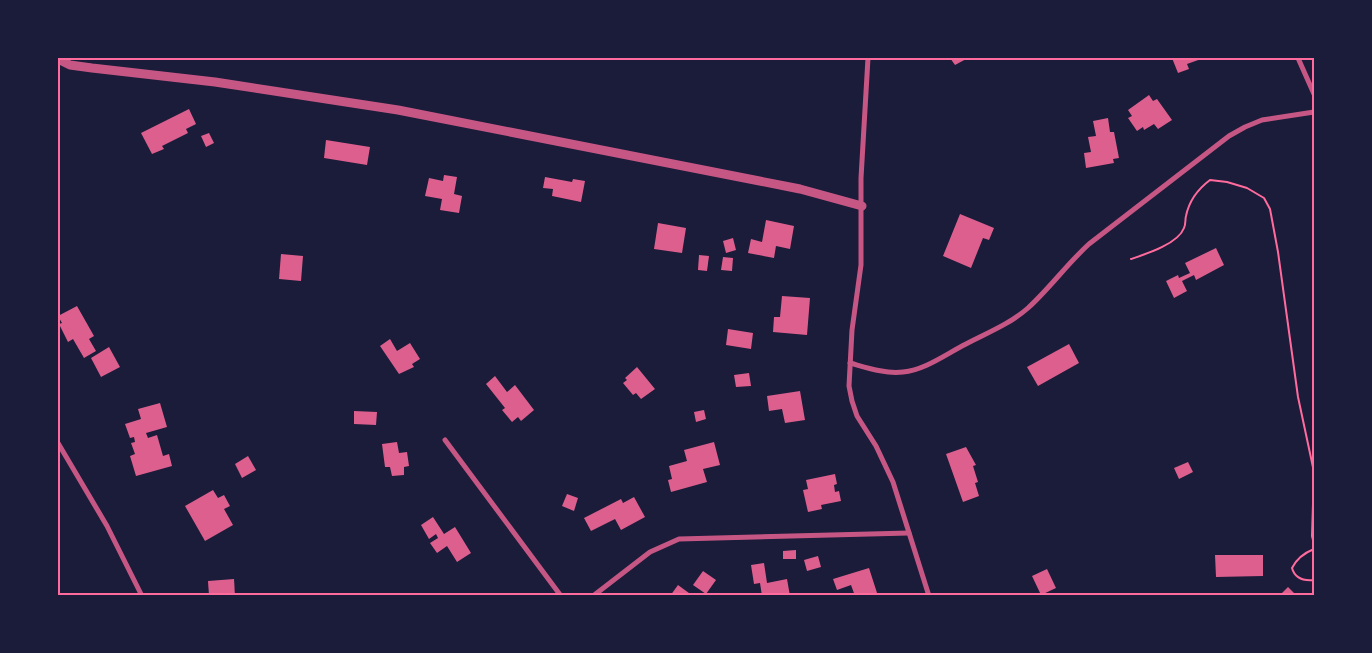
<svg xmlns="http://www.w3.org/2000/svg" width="1372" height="653" font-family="Cabin,sans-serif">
<rect width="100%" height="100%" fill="#1b1b3a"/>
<g fill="#dd5f8e">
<path d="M950,58H968L955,65Z"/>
<path d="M1172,58H1204L1187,64L1189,69L1178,73Z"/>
<path d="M1149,95L1153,101L1157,99L1172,120L1158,129L1154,124L1144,130L1143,127L1137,131L1128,118L1132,116L1128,110Z"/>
<path d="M189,109L196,124L186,129L188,133L162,146L164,149L152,154L141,133Z"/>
<path d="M1108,118L1110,132H1114L1119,158L1113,159L1114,163L1086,168L1084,153L1091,152L1088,137L1096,136L1093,121Z"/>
<path d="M209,133L214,143L206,147L201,136Z"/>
<path d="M326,140L370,147L367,165L324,158Z"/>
<path d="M444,175L457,177L454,194L462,196L459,213L440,210L442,199L425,196L429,178L443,181Z"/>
<path d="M545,177L572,182L573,179L585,181L581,202L552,196L553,189L543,188Z"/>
<path d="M960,214L994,228L989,240L983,238L971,268L943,256Z"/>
<path d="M766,220L794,226L790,249L776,246L774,258L748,253L751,239L762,242Z"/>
<path d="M658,223L686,228L682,253L654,249Z"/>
<path d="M733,238L736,250L726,253L723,241Z"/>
<path d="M1216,248L1224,265L1196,280L1194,275L1182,281L1187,291L1174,298L1166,281L1178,275L1179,278L1190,273L1185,263Z"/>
<path d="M281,254L303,256L301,281L279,279Z"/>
<path d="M699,255L709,256L707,271L698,270Z"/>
<path d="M723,257L733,258L732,271L721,270Z"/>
<path d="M782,296L810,298L807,335L773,332L774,317H780Z"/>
<path d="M77,306L94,336L89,339L96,351L84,358L73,339L68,342L59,324L62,323L58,316Z"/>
<path d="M728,329L753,333L751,349L726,345Z"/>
<path d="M390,339L397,351L410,343L420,359L412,364L414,367L399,374L380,346Z"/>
<path d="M1069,344L1079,363L1038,386L1027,367Z"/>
<path d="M109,347L120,367L101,377L91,358Z"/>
<path d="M637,367L655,389L641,399L636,393L633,395L623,383L627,380L625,378Z"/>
<path d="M749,373L751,386L736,387L734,375Z"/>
<path d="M495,376L507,392L515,385L534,410L521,421L518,417L512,422L502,410L505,408L486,384Z"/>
<path d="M800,391L805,420L785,423L782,409L769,411L767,396Z"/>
<path d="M160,403L167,427L146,433L148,438L157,435L163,456L169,454L172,466L136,476L130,456L135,454L131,443L135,442L134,437L130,438L125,424L141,419L138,409Z"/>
<path d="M704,410L706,419L696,422L694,412Z"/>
<path d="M354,411L377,412L376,425L354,424Z"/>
<path d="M397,442L399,453L407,452L409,466L404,467V475L392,476L390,467H385L382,444Z"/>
<path d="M714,442L720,465L703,469L707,482L671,492L668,480L672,479L669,466L687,461L684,450Z"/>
<path d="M966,447L976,465L973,466L978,482L975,483L979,496L963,502L946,454Z"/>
<path d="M248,456L256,470L242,478L235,464Z"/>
<path d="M1188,462L1193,472L1179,479L1174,468Z"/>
<path d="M835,474L837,484L834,485L835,492L839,491L841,501L821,505L822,509L808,512L803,490L808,489L806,480Z"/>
<path d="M213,490L218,498L224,495L230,506L224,509L233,525L205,541L185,506Z"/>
<path d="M567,494L578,498L574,511L562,506Z"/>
<path d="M634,497L645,517L621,530L615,519L591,531L584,518L621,499L623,503Z"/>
<path d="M433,517L444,534L455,527L471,553L457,562L447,546L437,553L430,543L438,538L436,534L429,539L421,525Z"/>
<path d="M796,550V559H783V551Z"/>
<path d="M1215,555H1263V576L1216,577Z"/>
<path d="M818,556L821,567L807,571L804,560Z"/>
<path d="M764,563L767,583L787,579L790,596H762L760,583L754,584L751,565Z"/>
<path d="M869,568L878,596H855L851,585L837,590L833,579Z"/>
<path d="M1047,569L1056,588L1041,595L1032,576Z"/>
<path d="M703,571L716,580L706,594L693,585Z"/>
<path d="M234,579L235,596H209L208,581Z"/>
<path d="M678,585L693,596H670Z"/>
<path d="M1288,587L1297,596H1279Z"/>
</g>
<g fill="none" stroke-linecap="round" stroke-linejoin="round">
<g stroke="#ff6b9d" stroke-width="2">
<path d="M1131,259C1146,254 1178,244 1184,228C1186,224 1185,219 1186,216C1189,201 1198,189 1210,180L1227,182L1247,188L1264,198L1270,209L1278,252L1298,397L1314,472L1312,536L1314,544"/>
<path d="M1314,549C1304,553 1297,558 1292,568C1295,579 1304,581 1314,580"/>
</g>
<g stroke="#c65784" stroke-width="5">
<path d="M868,58L861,178V265L852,330L849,386L852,401L857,416L876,446L893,482L929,596"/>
<path d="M1298,58L1314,94"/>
<path d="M850,363C868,368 885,374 903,372C925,370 946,354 966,344C987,333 1010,324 1028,308C1050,288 1067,264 1089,244L1229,136L1245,127L1262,120L1314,112"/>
<path d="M445,440L561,596"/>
<path d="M58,443L107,526L142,596"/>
<path d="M593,596L650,552L679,539L909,533"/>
</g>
<path stroke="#c65784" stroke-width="9" d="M58,59L70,65L92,68L215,82L398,110L800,189L862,206"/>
</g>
<rect width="1372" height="653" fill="none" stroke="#1b1b3a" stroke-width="118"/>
<rect x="59" y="59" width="1254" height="535" fill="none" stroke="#ff6b9d" stroke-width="2"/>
</svg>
